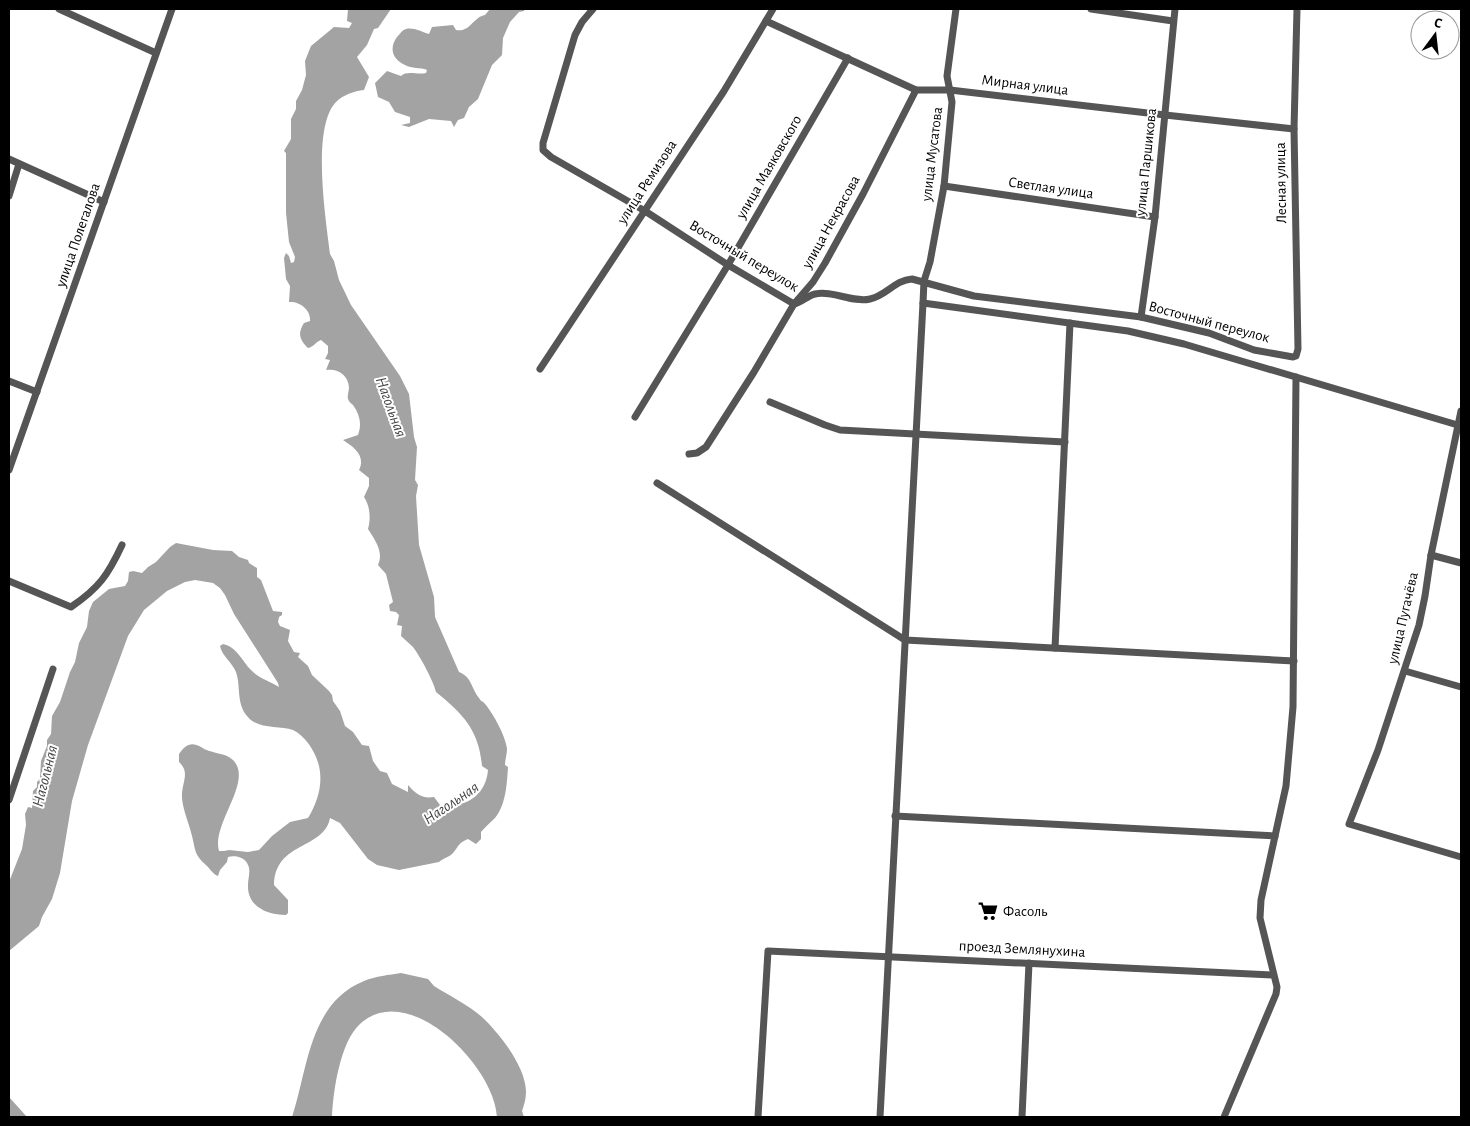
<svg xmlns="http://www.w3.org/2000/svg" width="1470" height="1126" font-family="'Alegreya Sans',sans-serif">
<rect width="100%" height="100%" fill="#fff"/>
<g fill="#a3a3a3">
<path d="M348,9H391L378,28L374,29L367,45L357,57L369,77L364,90C354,91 343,95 336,102C311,128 326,220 330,254L334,261L339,280L351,305L400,376L409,394L414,437L417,447L415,480L418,485L416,496L419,545L434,597L435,617L459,672C472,677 471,688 479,698C483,704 481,699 485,704C493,713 506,737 507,749C507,754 505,760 505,765L508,767C507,783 506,805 495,818C490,823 485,827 481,832V839L476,844L468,839C458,843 459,846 453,853C450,857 443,858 439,862L399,870L377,865L368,859L340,823L330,818C324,850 275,841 274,885L288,900V913L286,915C268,915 247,907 248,885C248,878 251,871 248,865C245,857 235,855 228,857L227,862L220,870L218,876C213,874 211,870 207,866C194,854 196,852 192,836C189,823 183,811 182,798C181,783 191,773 179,762V754C185,745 191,741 201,747C210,754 225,752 233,760C254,781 211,824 219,851H224L229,850L248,852L259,850L272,836L290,822L308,818C323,793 326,767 308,743C304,738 299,733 293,730C279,725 258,730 247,716C236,703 241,686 236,672C232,662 222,656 220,646L223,644C237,647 242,661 251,670C258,678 270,681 279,687L278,683L234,614L225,595L220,588L213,583L195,580L185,582L167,591L144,610L128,636L88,745L72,801L60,873L52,899L42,917L39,926L9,951V882L22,849L26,825L25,814L28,807L32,808L33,791L37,787V782L40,779L41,761L47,746V740L51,734L52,716L60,702L70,672L75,662L79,643L87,627L89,611L93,602L109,589L125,586L128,581L129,572L133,571L142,573L148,567L156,562L170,547L176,543L213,550L232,551L239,557L248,560L249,563L257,568V577L261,580L273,611L282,612V615L279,617L278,622L280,626L290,630L288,641L294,652L300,653L298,657L308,666L312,675L329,691L332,695L333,701L340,711L345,726L353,732L362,745L369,746L373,761L380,771L387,773L392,784L408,792V785C416,794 422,799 434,797L440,805C464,809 486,796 488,770L482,766C479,730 463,714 436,692C434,682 420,656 413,647C409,643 405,640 401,636L402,626L397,625L399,615L396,612L390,611L389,605L393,602L386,574L378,565C384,552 375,540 368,529C371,518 370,506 364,497L369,486V478L359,470C366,456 354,447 343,440L358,435C362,424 360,415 353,405C351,403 349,402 348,399C347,396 349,391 349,387C348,375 338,368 326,370L330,360L325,359L328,353V346L321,340C315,342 314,347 308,348C300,340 297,334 304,323L310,321C311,310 300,301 289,302L290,286L286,279L284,258L286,253L289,256L291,263L294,262L295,257L289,242L286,213V153L284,151L291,139V119L296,109V101L302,90L306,75L305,61L311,46L334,27L349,28L352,23L347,21Z"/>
<path d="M490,9H525L524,11L519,12L510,22L503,38L502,55L492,65L478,99L469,107L464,118L458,120L454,127L451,121L429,119L409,127L401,125L410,123V117L395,112L389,102L378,97L375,83L387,71L401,76C407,70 417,75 426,73L427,70C420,67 412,69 405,65C392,59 389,48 397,37C400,34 402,30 406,29C413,27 422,32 429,34L432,27L453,25L456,30C470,33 473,17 485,15Z"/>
<path d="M401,973L428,979L434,986C448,995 470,1006 482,1017C500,1034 526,1067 526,1092C526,1099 524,1105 522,1111L524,1117H497C495,1067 409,979 360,1024C340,1042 333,1092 332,1117H292C308,1069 309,1003 364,981C376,976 389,975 401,973Z"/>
<path d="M9,1097L27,1117H9Z"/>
</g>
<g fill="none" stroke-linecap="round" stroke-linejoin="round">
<g stroke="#555" stroke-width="7">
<path d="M59,9L156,53"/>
<path d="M593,9L582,22L575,35L543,143V150L551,157L645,211L728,265L794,304C802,302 807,296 815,294C833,290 852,303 870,299C886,296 895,280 912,279L974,296L1141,317L1209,333L1254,350L1293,357L1296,356L1298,349L1294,129L1297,9"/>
<path d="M1091,9L1173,21"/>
<path d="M766,21L916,90H950L1165,115L1294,129"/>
<path d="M9,159L104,202"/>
<path d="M944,186L1155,217"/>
<path d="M9,196L19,164"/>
<path d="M923,303L1128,331L1184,344L1461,426"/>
<path d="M1141,317L1155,217L1175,9"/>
<path d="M540,369L724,91L773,9"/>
<path d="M9,381L37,392"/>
<path d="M770,402L825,425L840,430L1065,442"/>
<path d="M1461,411L1431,555L1425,596L1419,625L1378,750L1349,824L1461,857"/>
<path d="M635,417L728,265L848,58"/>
<path d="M689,454L697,453L706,447L754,372L794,304L813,282L825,263L863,194L916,90"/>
<path d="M9,470L172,9"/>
<path d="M657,483L905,640L1294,661"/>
<path d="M1431,555L1461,563"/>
<path d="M9,581L71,607C99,588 108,575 122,545"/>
<path d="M1055,648L1070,323"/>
<path d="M1405,671L1461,687"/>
<path d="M9,800L53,669"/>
<path d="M895,816L1275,836"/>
<path d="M758,1117L768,951L1273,975"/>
<path d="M880,1117L923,303L924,281L930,262L944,186L952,102L947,76L956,9"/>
<path d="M1022,1117L1029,963"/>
<path d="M1224,1117L1276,994L1277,987L1260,918L1261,900L1286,786L1293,707L1296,377"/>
</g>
</g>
<defs>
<symbol id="supermarket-bare" viewBox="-9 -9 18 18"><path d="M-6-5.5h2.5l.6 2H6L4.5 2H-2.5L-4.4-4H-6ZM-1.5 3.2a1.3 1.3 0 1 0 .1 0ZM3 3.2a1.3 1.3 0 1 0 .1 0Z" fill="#000" stroke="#fff" stroke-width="2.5" paint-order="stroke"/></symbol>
</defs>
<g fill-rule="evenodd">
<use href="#supermarket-bare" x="974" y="897" width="28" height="28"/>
</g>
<g text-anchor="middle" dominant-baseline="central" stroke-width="4" stroke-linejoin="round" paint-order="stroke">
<g font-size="15" fill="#000" stroke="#fff">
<text transform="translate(1025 85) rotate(7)">Мирная улица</text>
<text transform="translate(932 154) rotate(-83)">улица Мусатова</text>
<text transform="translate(1146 162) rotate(-84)">улица Паршикова</text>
<text transform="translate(769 167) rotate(-60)">улица Маяковского</text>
<text transform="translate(647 182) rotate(-57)">улица Ремизова</text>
<text transform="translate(1281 183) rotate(-91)">Лесная улица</text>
<text transform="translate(1051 188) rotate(8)">Светлая улица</text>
<text transform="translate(831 222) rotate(-61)">улица Некрасова</text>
<text transform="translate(78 235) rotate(-71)">улица Полегалова</text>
<text transform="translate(744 256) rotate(31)">Восточный переулок</text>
<text transform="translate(1209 322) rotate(15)">Восточный переулок</text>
<text transform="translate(1403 618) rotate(-77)">улица Пугачёва</text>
<text transform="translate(1022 949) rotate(3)">проезд Землянухина</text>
</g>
<g font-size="15" fill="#000" stroke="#fff" text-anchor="start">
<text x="1003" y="911">Фасоль</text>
</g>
<g font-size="16" font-style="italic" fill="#444" stroke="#fff">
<text transform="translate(391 407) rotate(70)">Нагольная</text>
<text transform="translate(45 776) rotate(-76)">Нагольная</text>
<text transform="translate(451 803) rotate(-34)">Нагольная</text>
</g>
</g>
<rect width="1470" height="1126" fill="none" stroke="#000000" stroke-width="20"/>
<g transform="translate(1435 35) rotate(15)"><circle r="24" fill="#ffffff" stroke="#999999"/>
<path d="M0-4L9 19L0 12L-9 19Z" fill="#000000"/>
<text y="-8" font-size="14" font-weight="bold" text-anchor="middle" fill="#000000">С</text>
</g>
</svg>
